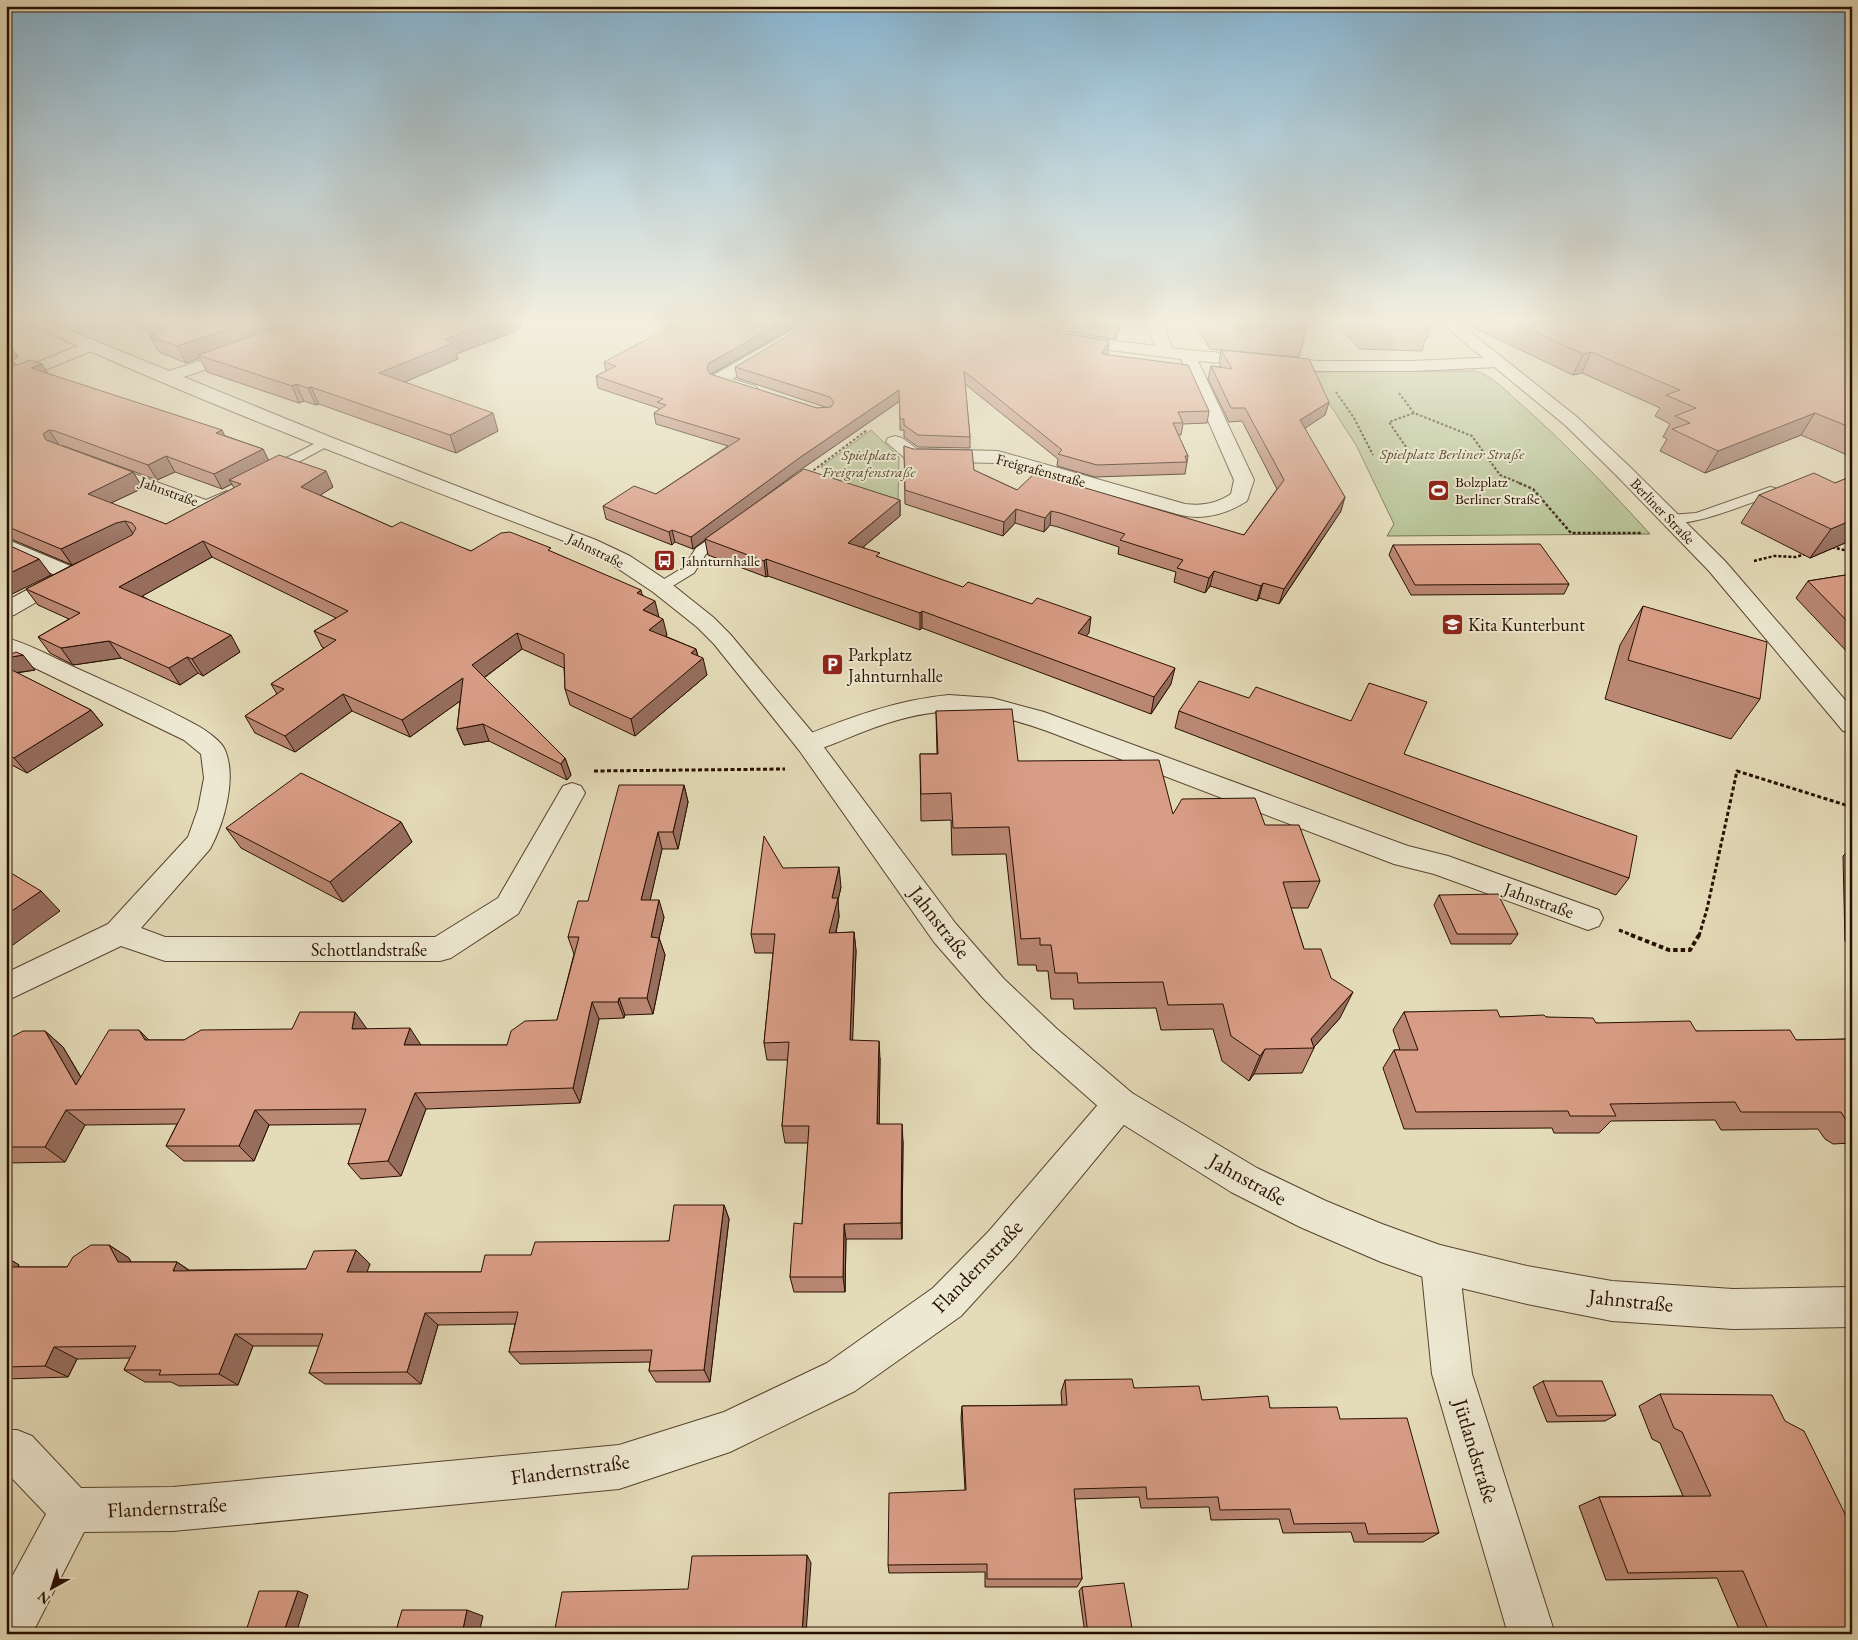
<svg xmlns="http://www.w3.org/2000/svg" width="1858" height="1640" font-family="'EB Garamond',serif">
<rect width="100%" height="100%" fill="#e4dbb8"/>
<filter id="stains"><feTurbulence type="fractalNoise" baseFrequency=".004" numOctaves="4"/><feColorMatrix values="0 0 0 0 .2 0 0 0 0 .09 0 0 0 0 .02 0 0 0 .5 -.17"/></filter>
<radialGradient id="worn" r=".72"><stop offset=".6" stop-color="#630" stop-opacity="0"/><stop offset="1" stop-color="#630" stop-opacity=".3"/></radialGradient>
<g fill="#b2c090" stroke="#6d6848">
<path d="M1476,371C1494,377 1508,393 1522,405C1567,445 1609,489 1650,534L1387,536L1394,524L1356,445L1312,377L1305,372Z"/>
<path d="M871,430L899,457L898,500L828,477V472L821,467Z"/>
</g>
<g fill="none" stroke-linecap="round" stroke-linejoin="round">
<defs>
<g id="service">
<path d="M326,438L330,439L332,442L330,445L276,474H266L264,471L266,468Z"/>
<path d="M115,467L206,500L227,491L234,495L232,498L207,509L110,474L108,471Z"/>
<path d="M1770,487L1775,488L1777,491L1775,494C1757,500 1676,535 1663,519L1670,515L1696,513Z"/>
<path d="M727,529L734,533L732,536L706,554L694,573L666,590H656L654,587L656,584L684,567L696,548L722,530Z"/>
</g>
<g id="minor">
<path d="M805,323H824L821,326L732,379L755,386L758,390L755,394C742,397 725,388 712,384L710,380L712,376Z"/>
<path d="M1147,323H1163L1172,348L1187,350L1318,361H1412L1498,357L1504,359L1506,362L1504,365L1498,367L1412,371H1318L1198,361L1254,480L1247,501C1225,515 1202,521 1177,514L997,463L913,461L906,459L886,442L888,438L895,436L902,438L917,449L998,451L1185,504C1203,506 1215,504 1231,494L1234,480L1181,359L1071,345L1065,343L1063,340L1065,337L1071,335L1155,346Z"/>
<path d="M90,341L96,343L98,346L96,349L6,386V375Z"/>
<path d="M239,348L245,350L247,353L245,356L169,382L163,381L161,377L163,373Z"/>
<path d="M6,539L80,570L83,575L80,580L73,581L14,615L6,617V601L55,575L6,553Z"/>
<path d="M6,638C30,644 54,658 76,668C118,687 161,705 200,727C208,732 222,742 225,750C237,778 224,824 210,849L141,928L165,937H435L498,898L563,786L572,783L581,786L585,793L518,914L451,958L440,961H165L121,946L6,1001V973L108,924L188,837L198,809L204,778L201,754L184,740L6,654Z"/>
<path d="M949,695L992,698L1044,712L1408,846L1448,856L1599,910L1603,918L1599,926L1588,930L1434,874L1394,864L1047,731C981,708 943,703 876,727C853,735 831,746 808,753L799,750L795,744L799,738C848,718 896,700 949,695Z"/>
<path d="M1120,1088L1132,1093L1137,1104L1132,1115L1015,1257L961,1316L855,1391L730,1452L619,1489L173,1531L84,1532L32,1634H6V1588L46,1514L6,1472V1430H17L32,1436L81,1488L173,1487L619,1445L724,1412L827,1363L933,1288L989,1231L1108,1093Z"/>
<path d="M1440,1245L1454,1250L1459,1264L1472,1374L1555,1634H1508L1432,1374L1421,1264L1426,1250Z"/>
</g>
<g id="tertiary">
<path d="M31,323H52L333,438L596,540L630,556L669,582L713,617L730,634L817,738L956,924L1004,979L1057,1029L1132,1093L1257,1168L1326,1201L1382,1224L1440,1245L1527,1266L1612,1281L1733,1289L1852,1287V1327L1733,1329L1612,1321L1527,1304L1440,1283L1381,1262L1300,1227L1231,1192L1108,1115L1033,1049L982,997L934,942L799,750L714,644L697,627L653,592L614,566L582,548C398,477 213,408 34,326Z"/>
<path d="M1441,323H1459L1577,417L1630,467L1725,561L1852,708V733L1843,731L1709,571L1616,475L1565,425Z"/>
</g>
</defs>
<use href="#service" stroke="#57422f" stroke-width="2"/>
<use href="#minor" stroke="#57422f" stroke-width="2"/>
<use href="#tertiary" stroke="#57422f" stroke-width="2"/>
<g stroke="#280f01" stroke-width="2" stroke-dasharray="2.5 2" stroke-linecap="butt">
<path d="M1336,392L1354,418L1373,455"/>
<path d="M1399,393L1414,413L1472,436L1500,475L1522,484"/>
<path d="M1406,447L1389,422L1414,413"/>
<path d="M810,473L867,430"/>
</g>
<g stroke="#280f01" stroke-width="2.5" stroke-dasharray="3 2" stroke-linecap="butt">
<path d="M1519,483L1533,489L1571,533H1641"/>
<path d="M1832,547L1852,552"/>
<path d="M1754,561L1774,556L1796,557L1805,554"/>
</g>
<g stroke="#280f01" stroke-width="3" stroke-dasharray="4 2.5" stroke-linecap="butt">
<path d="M594,771L785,769"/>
<path d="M1619,930L1634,936"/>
<path d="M1699,936L1707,909L1737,771L1852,807"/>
</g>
<path stroke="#280f01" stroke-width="4" stroke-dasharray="4.5 3" stroke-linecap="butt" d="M1631,935L1669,950H1690L1699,935"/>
<use href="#service" fill="#ede8d1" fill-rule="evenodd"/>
<use href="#minor" fill="#ede8d1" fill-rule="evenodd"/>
<use href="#tertiary" fill="#ede8d1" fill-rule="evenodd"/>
</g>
<g fill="#ba8773" stroke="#280f01" fill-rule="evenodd">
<path d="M127,323H521L522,327L514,330V332L456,354L458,359L405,382L498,431L456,453L319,404L316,405L304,401L299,403L207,372L200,358L186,363L159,352L150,336L153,334Z"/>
<path d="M801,323L711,375L817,408H828L737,378L735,367L1108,352L1107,355L1209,411L1207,423L1183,424L1181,435H1178L1188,456L1185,474L1095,477L1057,466L1058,459L965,384L970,437V448L918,447L904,437V430H900V401L803,468L765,496L900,500V516L863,547L880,558L1089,633L1086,636L1171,684L1151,714L922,628L920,630L768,576L766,577L708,555L705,540L693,549L675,542L672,545L606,519L603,506L656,494L728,446L656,424L654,413L659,410L658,408L598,388L596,376L606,371L604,362Z"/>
<path d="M1014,323H1123L1115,339Z"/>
<path d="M1195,323H1303L1306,330L1299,357L1210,349Z"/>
<path d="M1335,323H1433L1427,339H1425L1422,351L1360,349Z"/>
<path d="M1464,323H1852V457L1801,435L1705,473L1660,451L1667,439L1663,437L1670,424L1655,416L1660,408L1582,373L1573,375Z"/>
<path d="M6,342L18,357L12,360L16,365L48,374L263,449L268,460L333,487L320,495L392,527L471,551L552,552L643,595L658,616L667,635L665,636L696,649L698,656L707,675L635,736L570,705L565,689L564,668L522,649L484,678L565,758L571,775L567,780L489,741L464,745L457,729L460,701L410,737L352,711L295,752L255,733L245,716L277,694L271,684L324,648L322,647L314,631L336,618L212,557L142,596L240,652L203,676L198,673L180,685L121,658L73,665L50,653L38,637L69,619L38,605L26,589L72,565L6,537ZM60,446H64L157,480L175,472L222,489L232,484L234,488L166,524L111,503L143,488L133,472Z"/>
<path d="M1221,350L1329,402L1325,415L1305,428L1341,511L1279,604L1259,598L1257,601L1210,586L1205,593L1174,582L1176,572L1118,554L1119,547L1058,527L1050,525L1044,532L1015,523L1003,536L905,504L904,446L974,470L1017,490L1244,535L1277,489L1242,421L1229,422L1208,379L1211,366L1221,367L1219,363Z"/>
<path d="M1852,476V540L1810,558L1741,523L1759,495L1835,483Z"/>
<path d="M1393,545L1569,584L1564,594L1411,595L1389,555Z"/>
<path d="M1852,574V657L1796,598L1808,581Z"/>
<path d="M1643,606L1760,699L1731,739L1605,699L1620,645Z"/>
<path d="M6,654L35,670L17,673L91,710L103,725L27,773L6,762Z"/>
<path d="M936,711L1018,761L1173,814L1265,825L1320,881L1308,908H1291L1304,949L1340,1018L1314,1047V1048L1302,1073L1254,1074L1249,1081L1222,1061L1213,1029L1161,1030L1156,1008L1074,1009L1073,999H1051L1048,971H1037L1036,965H1018L1006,854L952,855L951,820L921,821L920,754H937Z"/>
<path d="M1179,711L1404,754L1629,878L1616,895L1474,843L1175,728Z"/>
<path d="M684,785L688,802L678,849H662L650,900L664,917L659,938L665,955L653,1014L625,1015L624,1018L599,1019L580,1103L426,1109L401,1176L361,1179L348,1164L361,1124L269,1125L254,1161H184L166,1146L177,1124L85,1125L65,1162L6,1163V1040L45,1031L63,1047L81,1077L139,1030L148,1040H184L367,1029L420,1045H507L557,1020L574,954L568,937L588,901Z"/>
<path d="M401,822L412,842L343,902L241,848L226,828Z"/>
<path d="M1852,847V943L1845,941L1843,856Z"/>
<path d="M841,887L838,900L839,917L836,933L854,932L856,951L852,1041L880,1058L879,1124L903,1141L902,1239H846L845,1292H794L790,1277L802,1224L808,1143H785L782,1126L788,1060H767L764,1043L773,953H755L751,934Z"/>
<path d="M1439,895L1518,934L1511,944H1451L1434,905Z"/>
<path d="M1404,1012L1500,1017H1546L1596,1023L1696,1031L1796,1040L1852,1039V1143L1833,1144L1825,1139L1818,1129L1721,1130L1715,1120L1611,1121L1599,1133H1554L1552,1128L1404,1129L1383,1068L1394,1050H1400L1393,1030Z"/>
<path d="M724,1205L729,1219L710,1382H656L649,1371L650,1362L520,1364L509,1352L515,1324L438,1325L421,1384H325L309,1373L319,1346H253L238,1385L179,1386L171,1382H145L124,1370L130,1358L77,1359L68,1377L6,1379V1257L19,1265L18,1267H67L109,1245L129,1258L131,1262H177L189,1270L306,1269L370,1264L366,1272H481L531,1255L669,1241Z"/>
<path d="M1065,1380L1134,1388L1202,1400L1270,1408L1340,1419L1439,1533L1423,1542H1354L1351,1532L1283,1533L1279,1519L1211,1520L1209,1507L1141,1508L1139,1497L1075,1499L1082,1579L1077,1587H985V1572L889,1573L888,1565L965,1490L961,1418L962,1406L1062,1405L1061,1392Z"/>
<path d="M1543,1381L1616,1415L1605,1421L1547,1422L1533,1387Z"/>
<path d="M1660,1394L1852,1634H1741L1717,1578L1606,1580L1579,1506L1599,1497L1683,1496L1660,1443L1652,1439L1639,1406Z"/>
<path d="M1082,1587L1133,1634H1085L1079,1591Z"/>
</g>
<g fill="#976e5e" stroke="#280f01">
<path d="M247,323H303L198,355L200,358L186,363L177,346Z"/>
<path d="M490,323H521L522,327L514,330V332L456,354L458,359L386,390L379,373L445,339Z"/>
<path d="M781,323H801L711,374L708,379L707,368L709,363Z"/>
<path d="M1118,323H1123L1115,339L1116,328Z"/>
<path d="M1109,341L1108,352L1101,365L1102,354Z"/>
<path d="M9,343L18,357L12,360L18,368L6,373V344Z"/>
<path d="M1591,352L1582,373L1573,375L1583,354Z"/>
<path d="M42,364L51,378L31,368Z"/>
<path d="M296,384L304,401L299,403L292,386Z"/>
<path d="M311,387L319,404L316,405L308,388Z"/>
<path d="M899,390L900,401L803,468L707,539H705V540L693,549L691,537L802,456Z"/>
<path d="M1329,402L1325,415L1296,434L1300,420Z"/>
<path d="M493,413L498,431L456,453L450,435Z"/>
<path d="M1815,413L1801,435L1705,473L1718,451Z"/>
<path d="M49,430L59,445L46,440L43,434Z"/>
<path d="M222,430L229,445L216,433Z"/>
<path d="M263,449L271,465L229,480L232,484L222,489L214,474Z"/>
<path d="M166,456L175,472L157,480L148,465Z"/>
<path d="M326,471L333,487L308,503L301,487Z"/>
<path d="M133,472L143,488L98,509L88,494Z"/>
<path d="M1345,497L1341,511L1279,604L1284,589Z"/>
<path d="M900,500V516L849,559L848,543Z"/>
<path d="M1016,509L1015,523L1003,536L1004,522Z"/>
<path d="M1051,511L1050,525L1044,532L1045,518Z"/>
<path d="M1852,520V540L1810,558L1831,529Z"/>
<path d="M125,521L135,537L72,565L61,549L116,523Z"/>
<path d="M672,530L675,542L672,545L669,532Z"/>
<path d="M203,541L212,557L130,603L119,587Z"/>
<path d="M39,559L51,575L6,597V575Z"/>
<path d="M766,559L768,576L766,577L764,561Z"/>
<path d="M1214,571L1210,586L1205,593L1209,578Z"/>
<path d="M1263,583L1259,598L1257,601L1261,586Z"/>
<path d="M641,590L645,607L637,593Z"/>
<path d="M655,601L659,617L643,610Z"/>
<path d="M922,611V628L920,630V613Z"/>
<path d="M1091,617L1089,633L1075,649L1078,633Z"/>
<path d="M663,619L667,635L653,646L649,630Z"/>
<path d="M517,633L522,649L478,682L472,665Z"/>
<path d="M231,635L240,652L203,676L192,659Z"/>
<path d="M109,641L121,658L73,665L61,648Z"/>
<path d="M696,649L699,662L703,658L707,675L635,736L631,719L691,653Z"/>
<path d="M23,655L35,670L6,674V658Z"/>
<path d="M187,657L198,673L180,685L169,668Z"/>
<path d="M1175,668L1171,684L1151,714L1154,697Z"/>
<path d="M463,678L470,694L410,737L402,720Z"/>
<path d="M343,694L352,711L295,752L285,736Z"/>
<path d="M91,710L103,725L27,773L14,758Z"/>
<path d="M483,724L489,741L464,745L457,729Z"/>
<path d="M565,758L571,775L567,780L561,764Z"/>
<path d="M684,785L688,802L678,849L673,832Z"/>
<path d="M401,822L412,842L343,902L330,882Z"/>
<path d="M658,832L662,849L646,918L641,900Z"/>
<path d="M839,867L841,887L838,900L839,917L831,952L829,933L832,898Z"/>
<path d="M41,891L60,911L6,950V915Z"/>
<path d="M659,900L664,917L659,938L665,955L653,1014L647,998L651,937Z"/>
<path d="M854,932L856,951L852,1058L850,1040Z"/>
<path d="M1353,992L1340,1018L1313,1048L1311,1039Z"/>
<path d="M619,998L625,1015L624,1018L618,1002Z"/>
<path d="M592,1002L599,1019L580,1103L573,1088Z"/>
<path d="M355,1012L367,1029H352Z"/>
<path d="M410,1028L421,1045H404Z"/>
<path d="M139,1030L155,1046L145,1040Z"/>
<path d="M45,1031L63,1047L94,1100L76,1085Z"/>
<path d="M879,1041L880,1058L879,1141L877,1124Z"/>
<path d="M1265,1049L1254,1074L1249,1081L1260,1056Z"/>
<path d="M415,1093L426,1109L401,1176L388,1161Z"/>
<path d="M66,1110L85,1125L65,1162L45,1147Z"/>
<path d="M255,1110L269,1125L254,1161L239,1146Z"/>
<path d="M902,1124L903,1141L902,1239L901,1223Z"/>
<path d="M724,1205L729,1219L710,1382L704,1370Z"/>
<path d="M844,1224L846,1239L845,1292L843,1277Z"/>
<path d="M109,1245L129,1258L138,1276L118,1262Z"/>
<path d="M356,1250L370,1264L362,1286L347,1272Z"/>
<path d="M6,1257L19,1265L10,1280L6,1278Z"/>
<path d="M177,1262L195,1275L173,1271Z"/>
<path d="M425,1313L438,1325L421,1384L407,1372Z"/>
<path d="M235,1334L253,1346L238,1385L219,1374Z"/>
<path d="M54,1347L77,1359L68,1377L45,1366Z"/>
<path d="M807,1555L811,1563L806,1634H802Z"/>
<path d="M298,1591L308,1595L296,1634H283Z"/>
<path d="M467,1610L483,1616L479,1634H462Z"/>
</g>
<g fill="#d89d86" stroke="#280f01">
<path d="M156,323H247L177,346L150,336L169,329Z"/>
<path d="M290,323H490L445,339L453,343L379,373L493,413L450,435L311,387L308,388L296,384L292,386L198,355Z"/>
<path d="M678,323H781L709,363L707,368L710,374L817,408L831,407L834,402L830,397L735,367L810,323H1000L1109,341L1102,354L1188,365L1209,411L1178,412L1183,423H1173L1188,456H1185L1187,462L1097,465L1058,454L1062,450L964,371L970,437L918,435L904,425V419H900L899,390L802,456L691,537L672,530L669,532L603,506L634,486L656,494L740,439L654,413L666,405L657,402L663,399L596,376L616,366L604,362Z"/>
<path d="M1084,323H1118L1116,328Z"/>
<path d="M1231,323H1303L1306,330Z"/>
<path d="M1362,323H1421L1429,330L1366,328Z"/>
<path d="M1515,323H1815L1852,342V428L1815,413L1718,451L1672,429L1690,423L1675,416L1696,408L1666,395L1680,390L1591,352L1583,354Z"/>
<path d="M1844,323H1852V327Z"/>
<path d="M1221,350L1309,359L1329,402L1300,420L1345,497L1284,589L1263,583L1261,586L1214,571L1209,578L1177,568L1183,560L1120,540L1125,534L1060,513L1051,511L1045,518L1016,509L1004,522L905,490L904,446L913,449L972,450L974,470L1017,490L1035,473L1244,535L1284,480L1245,408H1231L1211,366L1232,369Z"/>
<path d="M30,360L42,364L31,368L222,430L216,433L263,449L214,474L166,456L148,465L55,431L49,430L43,434L46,440L133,472L88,494L166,524L241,484L229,480L279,455L326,471L301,487L392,527L401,522L471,551L501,533L510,532L551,548L548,550L641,590L637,593L655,601L643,610L663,619L649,630L696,649L691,653L703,658L631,719L565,689L564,654L517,633L472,665L565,758L561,764L483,724L457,729L463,678L402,720L343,694L285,736L245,716L284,689L271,684L336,640L314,631L348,611L203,541L119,587L231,635L192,659L187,657L169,668L109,641L61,648L38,637L80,613L26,589L132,535L136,528L132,523L125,521L116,523L61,549L6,526V369Z"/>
<path d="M804,469L900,500L848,543L880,553L876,556L963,587L968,582L1032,604L1037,598L1091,617L1078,633L1175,668L1154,697L922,611L920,613L766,559L764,561L705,539Z"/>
<path d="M1814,473L1835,483L1852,476V520L1831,529L1759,495Z"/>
<path d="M6,544L39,559L6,575Z"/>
<path d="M1540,544L1569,584L1415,585L1393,545Z"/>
<path d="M1852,574V626L1808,581Z"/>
<path d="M1643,606L1767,642L1760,699L1628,660Z"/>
<path d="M16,652L23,655L6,658V654L9,655Z"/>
<path d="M6,667L91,710L14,758L6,754Z"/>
<path d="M1199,681L1249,698L1256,687L1351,721L1369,683L1427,702L1404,754L1637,836L1629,878L1483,826L1179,711Z"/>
<path d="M1012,709L1018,761L1159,760L1173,814L1182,799L1255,798L1265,825H1299L1320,881L1283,882L1304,949H1321L1331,978L1353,992L1311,1039L1314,1048L1265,1049L1260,1056L1231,1036L1223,1004L1168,1005L1163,982L1078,983L1077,973H1055L1051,945H1040V938L1021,939L1009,827L953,828L951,793L921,794L920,754H938L936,711Z"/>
<path d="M301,773L401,822L330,882L226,828Z"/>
<path d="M619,785H684L673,832H658L641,900H659L651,937L659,938L647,998H619L618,1002H592L573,1088L415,1093L388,1161L348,1164L366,1109L255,1110L239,1146H166L185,1109L66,1110L45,1147H6V1040L23,1031H45L76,1085L109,1030H139L145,1040H184L201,1030L292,1029L300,1012H355L352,1029L410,1028L404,1045H507L511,1031L525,1021L557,1020L579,937H568L578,901H588Z"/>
<path d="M764,836L783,868L839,867L832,898H838L829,933L854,932L850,1040L879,1041L877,1124H902L901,1223L844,1224L843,1277H790L794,1223L802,1224L809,1126H782L789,1042L764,1043L775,934H751Z"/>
<path d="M6,870L41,891L6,915Z"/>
<path d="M1498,894L1518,934H1457L1439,895Z"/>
<path d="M1497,1010L1500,1017L1544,1015L1546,1017L1593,1018L1596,1023L1690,1021L1696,1031L1790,1030L1796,1040L1852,1039V1124L1847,1122L1841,1112H1741L1735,1102L1610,1104L1616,1116H1570L1568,1111L1416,1112L1394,1050H1418L1404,1012Z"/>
<path d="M674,1205H724L704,1370L649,1371L652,1350L509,1352L518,1312L425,1313L407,1372L309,1373L323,1334H235L219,1374L159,1375L161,1370H124L136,1346L54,1347L45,1366L6,1367V1267H67L73,1257L91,1245H109L118,1262H177L173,1271L306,1269L314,1251L356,1250L347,1272H481L485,1255H531L535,1242L669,1241Z"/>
<path d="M1132,1379L1134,1388L1199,1386L1202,1400L1268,1396L1270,1408L1337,1407L1340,1419L1407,1418L1439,1533L1368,1534L1365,1523L1294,1524L1290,1509L1220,1510L1218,1497L1147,1499L1146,1487L1074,1489L1082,1579H987V1564L888,1565L889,1493L966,1490L962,1406L1067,1405L1065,1380Z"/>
<path d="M1543,1381H1602L1616,1415L1557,1416Z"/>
<path d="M1660,1394L1772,1395L1785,1421L1804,1431L1852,1528V1634H1770L1743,1571L1628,1573L1599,1497L1711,1496L1682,1432L1674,1428Z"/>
<path d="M807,1555L802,1634H554L562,1592L688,1589L692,1556Z"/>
<path d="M1124,1583L1133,1634H1088L1082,1587Z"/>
<path d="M259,1591H298L283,1634H245Z"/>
<path d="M402,1610H467L462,1634H395Z"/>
</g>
<linearGradient id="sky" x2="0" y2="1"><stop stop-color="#87b6d3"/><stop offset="0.58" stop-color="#f3efdf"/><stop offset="1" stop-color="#f3efdf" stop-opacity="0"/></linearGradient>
<rect width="1858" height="553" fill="url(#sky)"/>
<defs>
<symbol id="stadium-square" viewBox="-11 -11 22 22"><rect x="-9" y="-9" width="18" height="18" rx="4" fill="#8f2418" stroke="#ede8d1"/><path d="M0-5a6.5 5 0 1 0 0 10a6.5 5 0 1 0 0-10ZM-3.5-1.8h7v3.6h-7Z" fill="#fff"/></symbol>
<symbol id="bus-square" viewBox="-11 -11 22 22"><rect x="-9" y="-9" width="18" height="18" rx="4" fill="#8f2418" stroke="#ede8d1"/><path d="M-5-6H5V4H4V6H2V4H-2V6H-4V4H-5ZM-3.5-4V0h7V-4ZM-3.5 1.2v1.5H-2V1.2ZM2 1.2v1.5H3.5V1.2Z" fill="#fff"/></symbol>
<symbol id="school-square" viewBox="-11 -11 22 22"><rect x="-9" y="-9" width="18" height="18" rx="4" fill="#8f2418" stroke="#ede8d1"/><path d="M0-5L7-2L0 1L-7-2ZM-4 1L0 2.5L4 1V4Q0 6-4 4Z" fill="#fff"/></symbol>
<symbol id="parking-square" viewBox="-11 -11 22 22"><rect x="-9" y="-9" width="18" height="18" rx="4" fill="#8f2418" stroke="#ede8d1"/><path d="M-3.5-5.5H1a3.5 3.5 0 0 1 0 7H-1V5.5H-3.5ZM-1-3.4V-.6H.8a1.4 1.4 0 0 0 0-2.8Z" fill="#fff"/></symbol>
</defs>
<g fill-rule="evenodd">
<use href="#stadium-square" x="1426" y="478" width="25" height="25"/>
<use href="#bus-square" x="652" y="548" width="25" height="25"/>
<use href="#school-square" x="1440" y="612" width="25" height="25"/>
<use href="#parking-square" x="820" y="652" width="25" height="25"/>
</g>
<g text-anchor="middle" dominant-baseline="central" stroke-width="4" stroke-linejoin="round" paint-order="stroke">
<g font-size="15" font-style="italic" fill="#584d33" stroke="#ede8d1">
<text x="1452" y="453">Spielplatz Berliner Straße</text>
<text x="869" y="454">Spielplatz<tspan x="869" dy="17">Freigrafenstraße</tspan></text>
</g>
<g font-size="15" fill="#280f01" stroke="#ede8d1">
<text transform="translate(1041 470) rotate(15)">Freigrafenstraße</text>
<text transform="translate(169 491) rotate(20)">Jahnstraße</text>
<text transform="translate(1663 511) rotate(46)">Berliner Straße</text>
<text transform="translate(596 550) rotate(26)">Jahnstraße</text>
</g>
<g font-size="15" fill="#280f01" stroke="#ede8d1" text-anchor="start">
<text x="1455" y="481">Bolzplatz<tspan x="1455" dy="17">Berliner Straße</tspan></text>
<text x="681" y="560">Jahnturnhalle</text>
</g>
<g font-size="18" fill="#280f01" stroke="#ede8d1" text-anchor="start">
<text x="1468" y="624">Kita Kunterbunt</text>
<text x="848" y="654">Parkplatz<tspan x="848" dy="21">Jahnturnhalle</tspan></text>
</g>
<g font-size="18" fill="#280f01" stroke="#ede8d1">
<text transform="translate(1539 900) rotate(20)">Jahnstraße</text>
<text x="369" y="949">Schottlandstraße</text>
</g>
<g font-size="21" fill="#280f01" stroke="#ede8d1">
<text transform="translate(940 922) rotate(52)">Jahnstraße</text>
<text transform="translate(1248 1179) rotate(29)">Jahnstraße</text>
<text transform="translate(977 1266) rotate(-46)">Flandernstraße</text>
<text transform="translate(1631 1300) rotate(6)">Jahnstraße</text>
<text transform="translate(1476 1451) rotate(73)">Jütlandstraße</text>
<text transform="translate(570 1469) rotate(-8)">Flandernstraße</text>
<text transform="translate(167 1507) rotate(-3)">Flandernstraße</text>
</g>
</g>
<rect width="1858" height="1640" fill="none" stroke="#e4dbb8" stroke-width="25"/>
<rect x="8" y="8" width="1843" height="1625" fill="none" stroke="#280f01" stroke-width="2.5"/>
<rect x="12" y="12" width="1833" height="1615" fill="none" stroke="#280f01"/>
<g transform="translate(52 1588) rotate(219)" stroke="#ede8d1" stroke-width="4" paint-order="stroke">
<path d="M0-4L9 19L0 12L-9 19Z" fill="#280f01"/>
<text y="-8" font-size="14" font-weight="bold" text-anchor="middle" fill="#280f01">N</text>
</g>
<rect width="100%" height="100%" filter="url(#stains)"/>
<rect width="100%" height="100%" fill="url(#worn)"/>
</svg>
